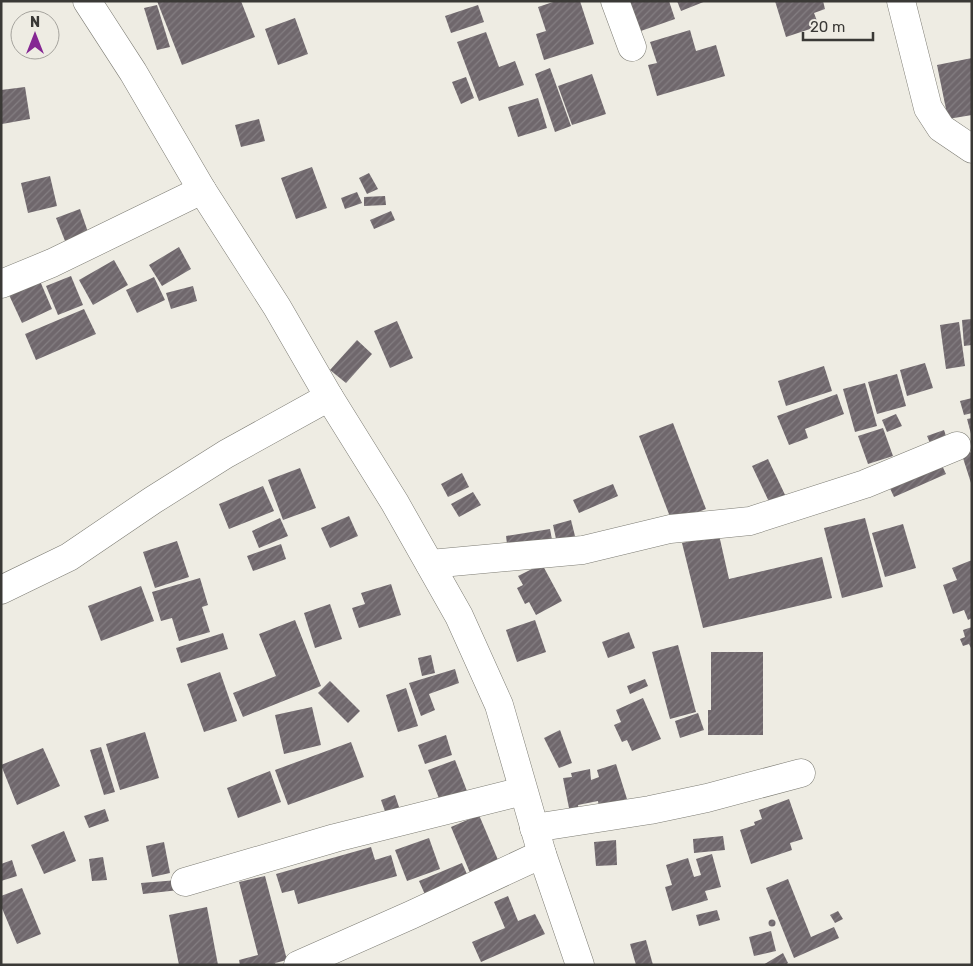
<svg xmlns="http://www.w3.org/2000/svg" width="973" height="966" font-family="Rubik,sans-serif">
<defs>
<pattern id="building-hatch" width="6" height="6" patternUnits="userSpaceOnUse" patternTransform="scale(1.25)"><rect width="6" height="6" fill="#6f676c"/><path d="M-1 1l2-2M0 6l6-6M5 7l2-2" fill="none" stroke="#847e82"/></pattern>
</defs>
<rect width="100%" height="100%" fill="#eeece3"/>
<g fill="url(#building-hatch)">
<path d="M157,1H241L255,37L182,65Z"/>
<path d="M556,1H580L594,44L544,60L536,34L546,31L538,7Z"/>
<path d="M628,1H669L675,19L638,32Z"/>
<path d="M677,1H706L681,11Z"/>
<path d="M775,1H823L825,9L814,13L819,26L786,37Z"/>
<path d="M157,5L170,47L157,50L144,8Z"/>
<path d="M478,5L484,22L451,33L445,16Z"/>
<path d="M295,18L308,54L278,65L265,29Z"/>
<path d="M690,30L696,51L716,45L725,76L657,96L648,65L657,63L650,42Z"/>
<path d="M486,32L499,67L515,61L524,85L479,101L457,42Z"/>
<path d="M972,58V115L948,119L937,65Z"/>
<path d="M550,68L571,126L555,132L535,74Z"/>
<path d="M592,74L606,114L572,125L558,86Z"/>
<path d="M466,77L474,98L461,104L452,82Z"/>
<path d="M25,87L30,119L2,124L1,90Z"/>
<path d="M538,98L547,128L518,137L508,107Z"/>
<path d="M259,119L265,141L241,147L235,125Z"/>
<path d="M312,167L327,208L296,219L281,178Z"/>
<path d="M369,173L378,189L367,194L359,178Z"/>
<path d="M50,176L57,206L28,213L21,183Z"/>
<path d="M357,192L362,203L345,209L341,198Z"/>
<path d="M385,196L386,205L364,206V197Z"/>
<path d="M80,209L88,232L65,241L56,218Z"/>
<path d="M391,211L395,220L374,229L370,220Z"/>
<path d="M179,247L191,269L162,286L149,265Z"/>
<path d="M114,260L128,285L93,305L79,280Z"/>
<path d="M71,276L83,305L58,315L46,286Z"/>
<path d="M154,277L165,300L137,313L126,290Z"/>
<path d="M40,281L52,309L22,323L9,295Z"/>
<path d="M193,286L197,301L171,309L166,293Z"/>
<path d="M84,309L96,334L36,360L25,334Z"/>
<path d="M972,319V345L964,346L962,320Z"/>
<path d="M397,321L413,358L390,368L374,331Z"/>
<path d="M959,322L965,366L946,369L940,325Z"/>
<path d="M357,340L372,354L346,383L330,370Z"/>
<path d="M925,363L933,388L907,396L900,370Z"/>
<path d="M824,366L832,391L786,406L778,381Z"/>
<path d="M897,374L906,406L877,414L868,382Z"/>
<path d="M865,383L877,426L855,432L843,389Z"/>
<path d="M837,394L844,414L805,429L808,438L789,445L777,416Z"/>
<path d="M972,398V413L964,415L960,401Z"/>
<path d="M896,414L902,426L887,432L882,420Z"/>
<path d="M972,418V433L971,434L967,419Z"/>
<path d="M673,423L706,509L672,522L639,436Z"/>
<path d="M883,428L893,456L868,464L858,436Z"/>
<path d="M944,430L949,445L933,450L927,436Z"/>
<path d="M972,452V483H971L962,455Z"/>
<path d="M768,459L787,499L771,506L752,466Z"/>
<path d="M939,459L946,474L894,497L887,482Z"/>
<path d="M300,468L316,508L283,520L268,480Z"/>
<path d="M462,473L469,487L448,497L441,484Z"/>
<path d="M613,484L618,496L579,513L573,500Z"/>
<path d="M263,486L274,511L229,529L219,504Z"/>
<path d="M473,492L481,505L459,517L451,504Z"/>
<path d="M349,516L358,536L330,548L321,528Z"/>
<path d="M280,518L288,536L259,548L252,531Z"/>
<path d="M865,518L883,587L842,598L824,528Z"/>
<path d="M571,520L577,544L558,548L553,525Z"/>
<path d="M903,524L916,568L885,577L872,533Z"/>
<path d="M550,529L553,545L508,552L506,536Z"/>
<path d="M719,535L729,579L822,557L832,598L703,628L682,543Z"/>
<path d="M177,541L189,577L155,588L143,552Z"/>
<path d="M281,544L286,559L253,571L247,556Z"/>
<path d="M972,560V618L968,620L964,610L953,614L943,585L957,580L952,568Z"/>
<path d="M542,564L562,601L536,615L529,602L525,604L517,588L523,585L518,576Z"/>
<path d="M200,578L208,605L202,607L210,632L179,641L172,618L161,621L152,592Z"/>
<path d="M391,584L401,615L359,628L352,608L365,604L361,593Z"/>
<path d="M141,586L154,621L101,641L88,606Z"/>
<path d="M330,604L342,639L315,648L304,613Z"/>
<path d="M295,620L321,686L243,717L233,693L276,676L259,634Z"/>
<path d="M535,620L546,652L517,662L506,630Z"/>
<path d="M972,627V650L969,644L963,646L960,639L965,637L963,630Z"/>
<path d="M629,632L635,648L608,658L602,642Z"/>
<path d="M223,633L228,649L181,663L176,648Z"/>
<path d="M678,645L696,712L670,719L652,652Z"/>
<path d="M711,652H763V735H708V710H711Z"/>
<path d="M431,655L435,673L422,676L418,658Z"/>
<path d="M455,669L459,683L429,694L435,710L421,716L409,683Z"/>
<path d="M220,672L237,721L204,732L187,684Z"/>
<path d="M645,679L648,686L630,694L627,686Z"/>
<path d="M330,681L360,711L348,723L318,693Z"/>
<path d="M406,688L418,726L398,732L386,695Z"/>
<path d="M643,698L661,739L632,751L627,740L622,742L614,725L621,722L616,710Z"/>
<path d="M312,707L321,745L284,754L275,715Z"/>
<path d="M698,713L704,730L680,738L675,721Z"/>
<path d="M560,730L572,763L559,768L544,738Z"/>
<path d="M145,732L159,778L120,790L106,744Z"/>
<path d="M446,735L452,755L425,764L418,745Z"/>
<path d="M351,742L364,777L288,805L275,770Z"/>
<path d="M101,747L115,792L104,795L90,750Z"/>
<path d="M43,748L60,786L17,805L1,765Z"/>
<path d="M455,760L467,791L440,801L428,770Z"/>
<path d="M616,764L627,799L599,807L598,801L578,805L579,811L570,813L563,778L572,777L571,773L590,769L591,780L599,777L597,770Z"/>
<path d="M270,771L281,802L238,818L227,788Z"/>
<path d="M395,795L402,816L388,820L381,800Z"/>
<path d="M789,799L803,839L790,843L792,850L751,864L740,830L755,825L754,822L762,819L759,810Z"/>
<path d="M105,809L109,821L89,828L84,816Z"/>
<path d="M479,815L501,867L473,880L451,827Z"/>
<path d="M64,831L76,861L44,874L31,845Z"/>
<path d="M723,836L725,850L694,853L693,839Z"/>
<path d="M429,838L440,869L407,881L395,850Z"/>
<path d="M616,840L617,865L596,866L594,842Z"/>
<path d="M164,842L170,873L152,877L146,846Z"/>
<path d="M371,847L375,860L391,855L397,876L298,904L294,890L282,893L276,874Z"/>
<path d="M712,854L721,887L705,891L708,900L672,911L665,887L672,885L666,865L688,858L694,877L701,875L696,859Z"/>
<path d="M103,857L107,880L92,881L89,859Z"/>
<path d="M12,860L17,876L1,881V864Z"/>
<path d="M462,863L470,881L427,899L419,881Z"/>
<path d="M265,876L287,960L275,963L276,965H240L239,960L258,955L239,882Z"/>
<path d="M788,879L811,937L834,927L839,938L794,958L766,888Z"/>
<path d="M178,880L179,890L143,894L141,883Z"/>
<path d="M22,888L41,934L17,944L1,906V896Z"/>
<path d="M508,896L518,921L535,914L545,934L481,962L472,942L505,928L494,902Z"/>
<path d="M207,907L218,965H179L169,915Z"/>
<path d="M717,910L720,920L699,926L696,915Z"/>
<path d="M838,911L843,919L835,923L830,915Z"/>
<circle cx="772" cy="923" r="3.5"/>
<path d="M771,931L776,951L754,956L749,937Z"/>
<path d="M646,940L653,965H636L630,944Z"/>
<path d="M783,953L788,963L785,965H763Z"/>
</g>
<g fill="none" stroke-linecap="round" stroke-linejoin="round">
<defs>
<g id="street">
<path d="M615,1L632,47"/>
<path d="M901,1L928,108L941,128L972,149"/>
<path d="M1,284L52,263L202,190"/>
<path d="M430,564L583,550L670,529L750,521L865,484L957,446"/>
<path d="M1,590L69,557L153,500L226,454L329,397"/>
<path d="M534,828L650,810L707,798L801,773"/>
<path d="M185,882L335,838L523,791"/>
<path d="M298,965L411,915L542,854"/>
</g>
<path id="secondary" d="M87,1L133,72L202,190L277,307L329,397L395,503L459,616L499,705L542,854L580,965"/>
</defs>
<use href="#street" stroke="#7d7c74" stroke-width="29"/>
<use href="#secondary" stroke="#7d7c74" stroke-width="29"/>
<use href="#street" stroke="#fff" stroke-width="28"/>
<use href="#secondary" stroke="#fff" stroke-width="28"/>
</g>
<rect width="973" height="966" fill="none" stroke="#3a3936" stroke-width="5"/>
<g transform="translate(35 35)"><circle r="24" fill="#eeece3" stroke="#a6a49e"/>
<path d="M0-4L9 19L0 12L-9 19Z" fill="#852793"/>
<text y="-8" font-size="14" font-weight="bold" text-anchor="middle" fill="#3a3936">N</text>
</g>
<path d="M803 32v8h70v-8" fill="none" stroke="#3a3936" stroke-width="2.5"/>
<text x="810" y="32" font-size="15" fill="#3a3936" stroke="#eeece3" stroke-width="4" paint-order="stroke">20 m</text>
</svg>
